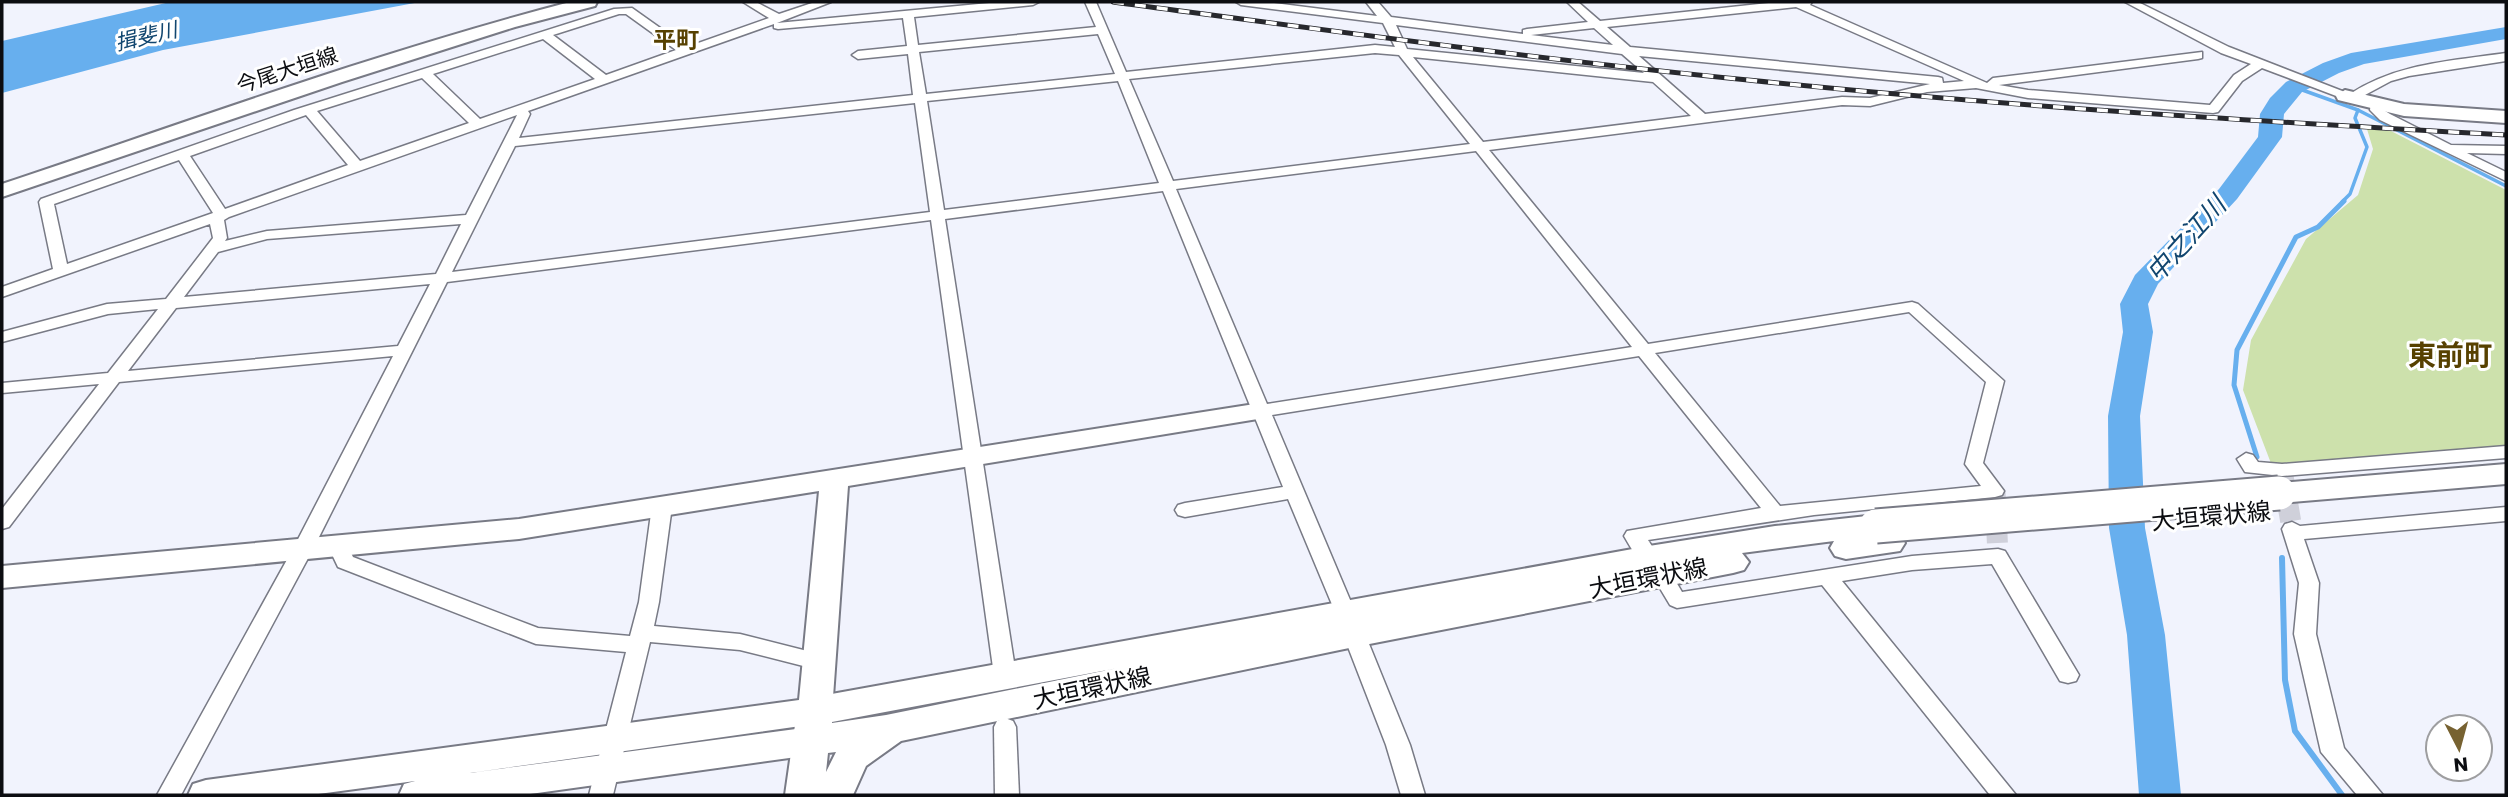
<svg xmlns="http://www.w3.org/2000/svg" width="2508" height="797" font-family="Poppins,'Noto Sans JP',sans-serif">
<rect width="100%" height="100%" fill="#f1f3fd"/>
<path fill="#cde1ac" d="M2367,129L2391,131L2506,190V447L2272,466L2243,390L2251,340L2306,239L2358,195L2373,149Z"/>
<path fill="#67afee" d="M170,2H420L163,50L2,93V41Z"/>
<g fill="none" stroke-linecap="round" stroke-linejoin="round">
<g stroke="#67afee" stroke-width="3.5">
<path d="M2294,87L2358,110L2506,186"/>
<path d="M2342,202L2350,194L2367,147L2355,118L2358,110"/>
</g>
<path stroke="#67afee" stroke-width="5" d="M2257,457L2234,385L2237,350L2296,237L2318,227L2344,201"/>
<path stroke="#67afee" stroke-width="6" d="M2282,558L2285,680L2295,731L2342,795"/>
<path fill="#67afee" fill-rule="evenodd" d="M2506,27V39L2364,64L2339,73L2302,92L2284,114L2282,137L2237,199L2158,284L2148,304L2153,332L2140,416L2145,528L2165,635L2181,795H2139L2127,635L2109,528L2108,416L2123,332L2120,304L2135,275L2219,189L2258,137L2260,114L2270,98L2286,82L2323,63L2351,53Z"/>
<g stroke="#cfd0da" stroke-width="21" stroke-dasharray="21 10" stroke-linecap="butt">
<path d="M2282,470L2292,529"/>
<path d="M1995,491L1998,556"/>
</g>
<defs>
<g id="street">
<path d="M743,2H756L779,14L815,2H831L777,23L1000,2H1039L1033,5L914,17L918,45L1096,27L1085,2H1096L1126,72L1375,45L1395,47L1383,23L1241,5L1236,2H1266L1377,16L1366,2H1378L1391,17L1523,34V30L1527,29L1588,22L1567,2H1578L1600,21L1778,2H1812L1810,5L1987,83L1993,78L2202,52V58L2198,59L1999,85L2028,90L2210,105L2234,75L2251,64L2221,53L2125,2H2138L2229,47L2350,94C2397,63 2452,61 2506,53V61L2409,76L2391,81L2352,102L2262,68L2242,81L2218,112L2213,113L2028,98L1976,88L1927,92L1870,106L1842,105L1489,150L1648,344L1912,302L1918,304L2004,381L1983,463L2004,491L2002,495L1995,497L1814,515L1648,540L1659,557L1656,562C1639,567 1632,549 1624,536L1627,531L1761,508L1639,356L1272,415L1356,614L1353,619L1346,622L1339,619L1336,614L1288,499L1185,517L1178,515L1175,510L1178,505L1185,503L1283,487L1163,191L945,219L1016,675L1013,681L1005,683L997,681L994,675L931,220L447,282L314,547L181,795H157L294,547L393,356L119,382L9,527L2,529V509L99,384L2,393V383L108,373L158,309L108,314L2,342V332L107,304L166,299L213,238L210,224L2,297V287L53,269L39,202L41,199L294,110L614,9L632,8L687,47L769,18ZM1796,7L1964,81L1943,83L1942,78L1938,77L1630,47L1607,27ZM619,14H626L676,50L606,75L553,35ZM903,18L907,46L858,51L852,55L858,59L908,54L913,95L519,138L530,114L528,111L774,24V28L778,29ZM1396,25L1622,54L1644,73L1407,49ZM1594,28L1613,45L1531,35ZM1098,34L1115,74L926,94L919,52ZM543,39L595,79L480,119L433,74ZM1375,53L1399,55L1470,144L1173,181L1129,79ZM1639,56L1930,84L1870,98L1842,97L1705,114ZM1413,57L1653,82L1691,116L1483,142ZM422,78L469,123L360,161L317,111ZM1118,81L1159,183L944,210L927,101ZM915,103L930,212L452,272L515,146ZM306,115L348,165L225,209L190,156ZM517,115L466,215L267,231L225,241L227,238L224,220L229,217ZM1476,151L1632,347L1267,404L1176,189ZM179,160L213,213L67,264L54,204ZM461,224L436,274L184,297L218,252L267,239ZM430,284L398,346L128,371L176,308ZM1909,312L1986,382L1965,464L1981,486L1780,506L1655,353Z"/>
<path d="M2376,101L2381,102L2382,109L2390,114L2451,145L2506,146V154L2467,153L2506,172V181L2380,120L2370,110L2371,102Z"/>
<path d="M2506,446V458L2282,476L2245,472L2237,459L2246,453L2253,455L2258,462L2282,464Z"/>
<path d="M662,500L669,501L672,506L659,602L654,626L740,634L819,654L827,656L830,662L827,668L819,670L740,650L650,642L613,795H589L626,652L536,644L338,567L328,546L331,541H345L353,557L538,628L630,636L639,602L652,506L655,501Z"/>
<path d="M2506,507V521L2304,539L2319,583L2316,634L2344,748L2383,795H2357L2321,752L2294,634L2299,583L2282,529L2285,524L2292,522L2300,526Z"/>
<path d="M1998,549L2005,551L2079,675L2076,681L2068,683L2060,681L1992,564L1912,570L1842,581L2016,795H1990L1822,585L1677,608L1670,605L1652,575L1655,570L1662,568L1669,570L1682,592L1912,556Z"/>
<path d="M1354,626L1362,628L1365,634L1410,745L1425,795H1401L1386,745L1343,634L1346,628Z"/>
<path d="M1005,718L1013,721L1016,727L1019,795H995L994,727L997,721Z"/>
</g>
<g id="secondary">
<path d="M570,2H597L595,6L515,27L342,82L2,197V184C190,121 378,52 570,2Z"/>
<path d="M2345,90L2404,104L2506,111V123L2404,116L2338,100L2336,96Z"/>
<path d="M1261,403L1270,405L1274,411L1270,417L848,486L832,711L827,720L815,724L470,773L811,727L823,731L828,741L823,751L811,755L523,795H399L404,784L415,781L311,795H188L193,784L206,780L799,700L819,491L519,539L2,588V566L519,519Z"/>
</g>
<g id="primary">
<path d="M2506,464V484L2279,503L2268,500L2264,493L2268,486L2279,483Z"/>
<path d="M1876,515L1887,518L1892,526L1888,532L1900,535L1905,543L1900,551L1846,559L1835,556L1830,548L1834,541L1742,553L1749,562L1744,570L1733,573L1354,647L901,741L866,766L853,795H785L797,711L802,701L815,697L1649,546L1775,526ZM1118,668L886,715L832,723V722ZM836,752L826,772L828,753Z"/>
</g>
</defs>
<use href="#street" stroke="#787a85" stroke-width="3"/>
<use href="#secondary" stroke="#787a85" stroke-width="4"/>
<use href="#primary" stroke="#787a85" stroke-width="4"/>
<use href="#street" fill="#fff" fill-rule="evenodd"/>
<use href="#secondary" fill="#fff" fill-rule="evenodd"/>
<use href="#primary" fill="#fff" fill-rule="evenodd"/>
<defs>
<path id="rail" d="M1113,2C1325,30 1536,59 1748,80C2000,106 2253,121 2506,135"/>
</defs>
<use href="#rail" stroke="#27282d" stroke-width="5"/>
<use href="#rail" stroke="#fff" stroke-width="3.5" stroke-dasharray="11" stroke-linecap="butt"/>
<defs>
<path id="primary-bridge" d="M1876,526L2279,493"/>
</defs>
<use href="#primary-bridge" stroke="#787a85" stroke-width="37" stroke-linecap="butt"/>
<use href="#primary-bridge" stroke="#fff" stroke-width="33"/>
</g>
<g text-anchor="middle" dominant-baseline="central" stroke-width="6" stroke-linejoin="round" paint-order="stroke">
<g font-size="21" font-style="italic" fill="#11466f" stroke="#fff">
<text transform="translate(146 36) rotate(-13)">揖斐川</text>
</g>
<g font-size="21" fill="#0c0d11" stroke="#fff">
<text transform="translate(287 70) rotate(-18)">今尾大垣線</text>
</g>
<g font-size="23" font-weight="bold" fill="#574100" stroke="#fff">
<text x="676" y="40">平町</text>
</g>
<g font-size="24" fill="#0c0d11" stroke="#fff">
<text transform="translate(2211 516) rotate(-5)">大垣環状線</text>
<text transform="translate(1648 578) rotate(-11)">大垣環状線</text>
<text transform="translate(1092 688) rotate(-12)">大垣環状線</text>
</g>
<g font-size="26" font-style="italic" fill="#11466f" stroke="#fff">
<text transform="translate(2186 239) rotate(-48)">中之江川</text>
</g>
<g font-size="28" font-weight="bold" fill="#574100" stroke="#fff">
<text x="2450" y="355">東前町</text>
</g>
</g>
<rect width="2508" height="797" fill="none" stroke="#0c0d11" stroke-width="7"/>
<g transform="translate(2459 748) rotate(174)"><circle r="33" fill="#ffffff" stroke="#9e9ea0" stroke-width="2"/>
<path d="M0-5L12 26L0 18L-12 26Z" fill="#776231"/>
<text y="-10" font-size="19" font-weight="bold" text-anchor="middle" fill="#0c0d11">N</text>
</g>
</svg>
